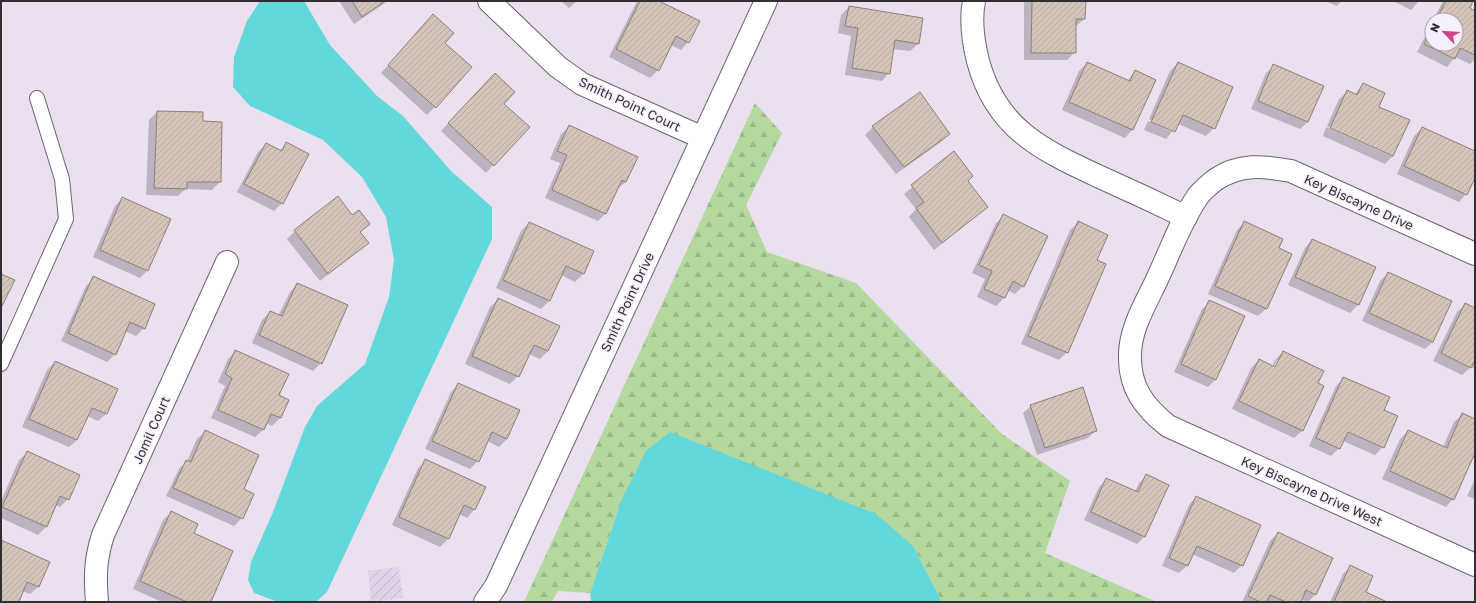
<svg xmlns="http://www.w3.org/2000/svg" width="1476" height="603" font-family="'Golos Text',sans-serif">
<defs>
<pattern id="industrial-furrows" width="10" height="10" patternUnits="userSpaceOnUse"><rect width="10" height="10" fill="#e0d3e8"/><path d="M-1 1l2-2M0 10L10 0M9 11l2-2" fill="none" stroke="#c1b5c7"/></pattern>
<pattern id="forest-firs" width="22" height="20" patternUnits="userSpaceOnUse"><rect width="22" height="20" fill="#b4d89e"/><path d="M5 1l3.5 6h-7zM16 11l3.5 6h-7z" fill="#9bba89"/></pattern>
<pattern id="building-hatch" width="6" height="6" patternUnits="userSpaceOnUse"><rect width="6" height="6" fill="#d4c4ba"/><path d="M-1 1l2-2M0 6l6-6M5 7l2-2" fill="none" stroke="#b6a9a0"/></pattern>
</defs>
<rect width="100%" height="100%" fill="#eae0f0"/>
<path fill="url(#industrial-furrows)" d="M399,567L403,598L371,602L368,571Z"/>
<path fill="url(#forest-firs)" d="M755,103L782,133L746,205L767,252L856,283L1002,434L1070,481L1045,553L1157,602H942L913,546L622,499L590,593L558,591L552,602H524Z"/>
<g fill="#63d8da">
<path d="M260,1H304L330,45L377,96L403,116L451,171L492,207V239L327,592L316,602H278L254,593L248,580L251,562L273,512L305,427L317,406L365,364L389,297L394,260L386,217L362,177L323,140L250,106L233,87L234,57L247,21Z"/>
<path d="M670,432L876,514L913,546L942,602H591L590,593L622,499L646,451Z"/>
</g>
<g fill="#0003" fill-rule="evenodd">
<path d="M339,1H388L354,24Z"/>
<path d="M561,1H577L569,8Z"/>
<path d="M637,1H656L688,42L681,50L671,45L658,70L650,78L609,57Z"/>
<path d="M1024,1H1085L1084,19L1075,27V52L1067,60H1024Z"/>
<path d="M1325,1H1342L1337,6Z"/>
<path d="M1393,1H1419L1411,10Z"/>
<path d="M1443,1H1472L1468,8L1475,12V59L1470,64L1455,57L1447,67L1417,52L1432,23V44H1456V20H1433Z"/>
<path d="M849,7L918,44L910,51L893,49L889,73L882,81L845,75L851,36L838,33L841,15Z"/>
<path d="M426,23L444,43L435,107L427,115L381,73Z"/>
<path d="M1087,63L1127,81L1135,71L1155,81L1132,130L1125,138L1062,110L1079,71Z"/>
<path d="M1178,63L1214,128L1206,136L1178,124L1166,139L1144,130L1148,121L1172,132V130L1149,119L1170,71Z"/>
<path d="M1274,66L1308,122L1300,129L1251,109L1266,73Z"/>
<path d="M487,82L493,165L486,173L441,131Z"/>
<path d="M1363,84L1377,107L1393,156L1385,164L1323,136L1326,127L1391,156V154L1327,126L1339,99L1347,92L1354,95Z"/>
<path d="M157,112L202,113V122L221,123L220,182L212,190L185,189L178,196L146,195L149,120Z"/>
<path d="M569,127L626,182L617,189L605,214L598,221L545,198L560,163L550,159L561,134Z"/>
<path d="M873,127L949,134L941,142L896,174L865,135Z"/>
<path d="M1422,128L1475,152V175L1466,194L1459,202L1397,174L1414,136Z"/>
<path d="M266,144L279,151L287,144L282,203L274,211L237,192L258,152Z"/>
<path d="M954,153L967,181L987,207L934,250L909,217L916,209L904,194Z"/>
<path d="M123,199L148,270L140,278L93,257L115,206Z"/>
<path d="M352,216L369,224L360,233L367,243L320,281L287,239L295,231Z"/>
<path d="M1004,216L1023,286L1015,294L1007,290L1004,298L996,306L977,297L985,279L972,273L996,223Z"/>
<path d="M529,223L593,252L583,274L575,282L561,275L549,301L541,309L496,288L521,231Z"/>
<path d="M1078,223L1096,260L1067,352L1059,360L1021,344L1070,230Z"/>
<path d="M1244,223L1277,249L1266,309L1258,316L1208,294L1237,230Z"/>
<path d="M1312,240L1375,268L1358,305L1350,313L1288,285L1305,248Z"/>
<path d="M1388,273L1433,342L1425,349L1362,321L1380,281Z"/>
<path d="M94,278L144,328L136,336L125,331L115,354L107,362L61,341L86,286Z"/>
<path d="M297,284L321,363L313,371L252,343L262,320L270,312L278,316L290,292Z"/>
<path d="M498,300L558,327L548,351L540,359L529,354L518,376L510,384L465,364L490,307Z"/>
<path d="M1210,302L1216,379L1208,387L1174,372L1202,309Z"/>
<path d="M1465,305L1475,310V369L1471,367L1462,375L1433,361L1457,312Z"/>
<path d="M236,351L278,396L288,401L280,418L272,426L266,423L263,430L255,437L211,418L225,386L218,382L228,359Z"/>
<path d="M1283,352L1317,384L1323,387L1302,431L1294,438L1232,409L1251,368L1259,360L1272,367L1275,360ZM1277,360H1280L1274,372L1272,371Z"/>
<path d="M55,362L117,390L106,414L98,421L87,416L77,440L69,447L22,427L47,370Z"/>
<path d="M1344,378L1383,411V447L1375,455L1343,441L1339,448L1331,456L1309,446L1336,386Z"/>
<path d="M458,384L507,439L499,447L487,441L478,461L470,469L425,449L451,392Z"/>
<path d="M1031,406L1096,430L1088,438L1037,455L1023,413Z"/>
<path d="M1462,415L1475,420V451L1453,499L1446,507L1382,479L1400,439L1408,431L1443,447L1454,422Z"/>
<path d="M205,432L243,490L242,518L234,526L166,496L179,469L187,461L197,439Z"/>
<path d="M27,453L68,499L60,507L55,505L46,527L38,535L1,518V501L19,460Z"/>
<path d="M426,461L485,487L474,510L467,518L459,514L448,539L440,547L392,525L418,468Z"/>
<path d="M1146,476L1145,536L1137,544L1084,520L1099,487L1107,479L1135,491L1139,483Z"/>
<path d="M1475,479V499L1467,496Z"/>
<path d="M1196,497L1242,565L1234,573L1192,554L1187,566L1179,573L1162,566L1189,505Z"/>
<path d="M171,513L193,534L210,602H162L133,589L163,520Z"/>
<path d="M1278,533L1316,594L1308,602L1301,599L1300,602H1242L1270,541Z"/>
<path d="M1,541L38,587L30,594L22,591L17,602H1Z"/>
<path d="M1351,566L1365,593L1385,602H1330L1343,574Z"/>
</g>
<g fill="url(#building-hatch)" stroke="#8f8076">
<path d="M352,1H385L362,17Z"/>
<path d="M640,1H659L700,21L689,43L676,36L659,71L616,49Z"/>
<path d="M1032,1H1086L1085,19H1076V53H1031Z"/>
<path d="M1446,1H1473L1470,8L1475,11V55L1460,48L1455,59L1424,44L1432,29V44H1456V20H1436Z"/>
<path d="M849,6L923,18L919,44L895,40L890,74L852,68L858,28L845,26Z"/>
<path d="M433,14L454,33L445,43L472,67L436,108L388,65Z"/>
<path d="M1087,62L1130,81L1135,70L1156,80L1133,130L1069,102Z"/>
<path d="M1178,62L1233,87L1215,129L1183,115L1175,132L1151,122Z"/>
<path d="M1273,64L1324,86L1308,122L1258,101Z"/>
<path d="M495,73L515,92L504,104L530,127L494,166L448,123Z"/>
<path d="M1363,83L1385,93L1379,107L1410,120L1393,156L1330,128L1347,90L1357,95Z"/>
<path d="M920,92L950,134L904,167L872,126Z"/>
<path d="M157,111L203,112V121L222,122L221,182H187V189L154,188Z"/>
<path d="M569,125L638,157L626,182L622,180L606,214L552,190L567,155L557,151Z"/>
<path d="M1422,127L1475,151V178L1467,195L1404,166Z"/>
<path d="M286,142L309,154L283,204L244,184L266,143L282,151Z"/>
<path d="M954,151L973,176L968,181L988,207L942,243L916,208L924,202L911,185Z"/>
<path d="M338,196L352,215L359,210L370,224L360,232L369,243L328,274L294,230Z"/>
<path d="M122,197L171,219L148,271L100,250Z"/>
<path d="M1003,214L1048,236L1024,287L1013,281L1005,298L984,289L992,271L979,265Z"/>
<path d="M1078,221L1108,235L1097,260L1106,264L1068,353L1028,336Z"/>
<path d="M1244,221L1283,239L1279,248L1292,254L1267,309L1215,286Z"/>
<path d="M529,222L594,251L584,274L566,266L550,301L503,280Z"/>
<path d="M1312,239L1376,267L1359,305L1295,277Z"/>
<path d="M1388,272L1452,301L1433,342L1369,313Z"/>
<path d="M1,274L15,280L2,306L1,305Z"/>
<path d="M93,276L155,304L145,329L130,322L116,355L68,333Z"/>
<path d="M297,283L348,305L322,364L259,335L270,311L282,316Z"/>
<path d="M498,298L560,326L548,351L534,345L519,377L472,356Z"/>
<path d="M1209,300L1245,316L1216,380L1181,364Z"/>
<path d="M1465,303L1475,308V360L1471,368L1441,353Z"/>
<path d="M235,350L289,374L279,395L289,400L281,418L271,414L264,430L218,410L232,378L225,374Z"/>
<path d="M1283,351L1324,371L1318,383L1324,386L1303,431L1239,401L1259,359L1275,367Z"/>
<path d="M55,361L118,389L107,414L92,408L77,440L29,419Z"/>
<path d="M1343,377L1390,397L1384,410L1398,416L1384,448L1348,432L1340,449L1316,438Z"/>
<path d="M458,383L520,410L507,439L492,432L479,462L432,441Z"/>
<path d="M1083,387L1097,431L1045,448L1030,405Z"/>
<path d="M1462,413L1475,419V453L1454,500L1390,471L1408,430L1447,448Z"/>
<path d="M205,430L259,455L244,489L254,494L243,519L173,488L186,460L191,462Z"/>
<path d="M27,451L80,475L69,500L60,496L47,527L2,507Z"/>
<path d="M425,459L486,487L475,510L464,505L449,539L399,517Z"/>
<path d="M1146,474L1169,485L1145,537L1091,512L1106,478L1138,492Z"/>
<path d="M1196,496L1261,525L1243,566L1197,546L1188,566L1169,558Z"/>
<path d="M171,511L198,524L194,533L233,551L211,602H187L140,581Z"/>
<path d="M1278,532L1333,558L1316,595L1306,590L1301,602H1286L1270,595L1267,602H1260L1248,596Z"/>
<path d="M1,540L50,562L39,587L27,582L19,602H1Z"/>
<path d="M1350,565L1373,576L1366,592L1387,602H1334Z"/>
</g>
<g fill="none" stroke-linecap="round" stroke-linejoin="round">
<defs>
<path id="lane" d="M1,364L66,219L62,179L37,98"/>
<g id="street">
<path d="M489,1L558,67L582,84L703,138"/>
<path d="M974,1C970,21 973,41 978,61C996,129 1042,150 1100,177C1129,190 1157,203 1186,217"/>
<path d="M1475,254L1291,171C1263,166 1240,163 1215,180C1210,184 1202,191 1198,196C1181,221 1171,249 1159,275C1148,300 1130,327 1130,355C1129,387 1144,407 1168,426L1475,565"/>
<path d="M97,602C95,577 95,560 103,535L227,262"/>
<path d="M485,602L496,586L766,1"/>
</g>
</defs>
<use href="#lane" stroke="#6c6471" stroke-width="16"/>
<use href="#street" stroke="#6c6471" stroke-width="24"/>
<use href="#lane" stroke="#fff" stroke-width="14"/>
<use href="#street" stroke="#fff" stroke-width="22"/>
</g>
<g text-anchor="middle" dominant-baseline="central" stroke-width="3" stroke-linejoin="round" paint-order="stroke">
<g font-size="13" fill="#312d33" stroke="#f7eefd">
<text transform="translate(630 104) rotate(25)">Smith Point Court</text>
<text transform="translate(1359 202) rotate(24)">Key Biscayne Drive</text>
<text transform="translate(627 302) rotate(-65)">Smith Point Drive</text>
<text transform="translate(151 430) rotate(-66)">Jomil Court</text>
<text transform="translate(1312 491) rotate(24)">Key Biscayne Drive West</text>
</g>
</g>
<rect width="1476" height="603" fill="none" stroke="#312d33" stroke-width="4"/>
<g transform="translate(1444 32) rotate(295)"><circle r="19" fill="#f7eefd" stroke="#a8a1ac"/>
<path d="M0-3L7 15L0 10L-7 15Z" fill="#cb4688"/>
<text y="-6" font-size="11" font-weight="bold" text-anchor="middle" fill="#312d33">N</text>
</g>
</svg>
